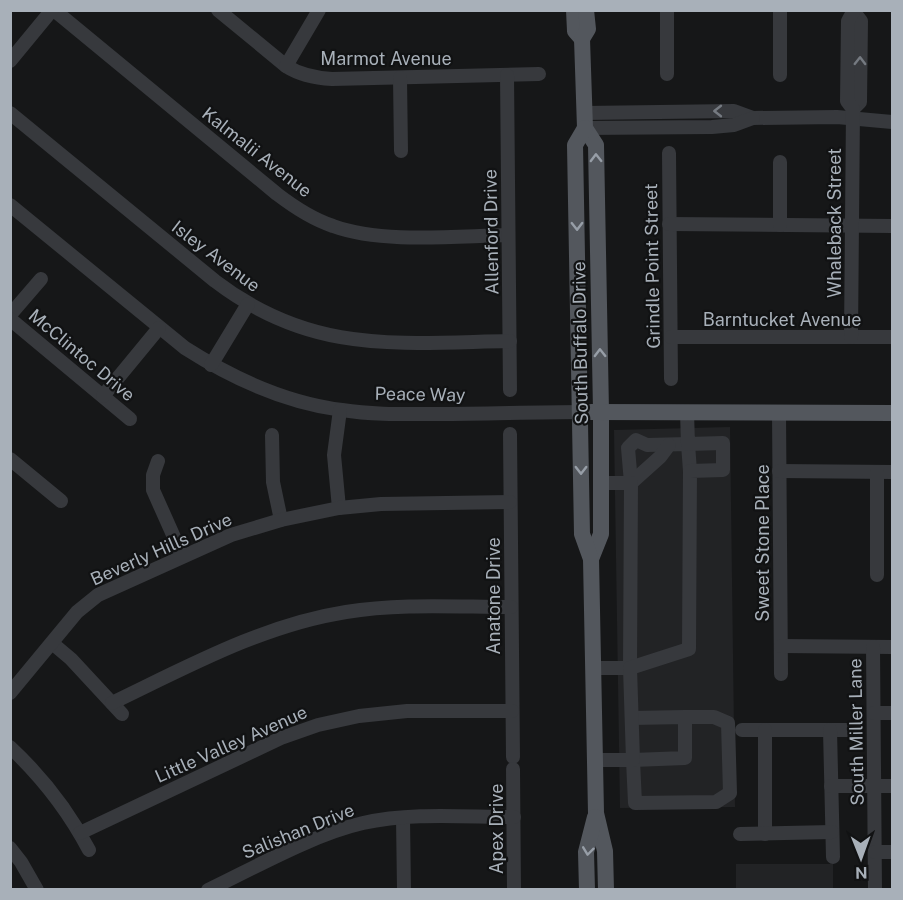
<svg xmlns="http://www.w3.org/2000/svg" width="903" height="900" font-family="'Public Sans',sans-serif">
<rect width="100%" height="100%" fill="#161718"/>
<g fill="#222325">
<path d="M730,427L735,807L620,808L614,430Z"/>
<rect x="736" y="864" width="97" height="25"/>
</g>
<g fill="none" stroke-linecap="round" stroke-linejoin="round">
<g stroke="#37393d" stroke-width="14">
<path d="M54,10L277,194C294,207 312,219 333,226C382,244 455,236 508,235"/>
<path d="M218,10L286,66C300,75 315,78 332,79L539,74"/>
<path d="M667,10V74"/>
<path d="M10,61L52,10"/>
<path d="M286,66L319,10"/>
<path d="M507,75L510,390"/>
<path d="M780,75V10"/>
<path d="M400,78L401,151"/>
<path d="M853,109L860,102L861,21L854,12"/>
<path d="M10,113L215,281C312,355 397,343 510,341"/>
<path d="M584,113L734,111L753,118L837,117L892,122"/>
<path d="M585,128L712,127L734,125L753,118"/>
<path d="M669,153L671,379"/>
<path d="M10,205L185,348C232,378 287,403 342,410C374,415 406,414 439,414C486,414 533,412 581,412"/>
<path d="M669,224L892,226"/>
<path d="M780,225V162"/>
<path d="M10,315L41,279"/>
<path d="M10,319L130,419"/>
<path d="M671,337H892"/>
<path d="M851,337L853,109L847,101L848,21L854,10"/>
<path d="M211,365L248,304"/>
<path d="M103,396L159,328"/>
<path d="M779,413L781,674"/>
<path d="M510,434L513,757"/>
<path d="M272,435L273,482L281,520"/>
<path d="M10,459L61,501"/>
<path d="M158,461L153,475V490L182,555"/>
<path d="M779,471L892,472"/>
<path d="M631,483L628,448L636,440L647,445L688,444L690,471"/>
<path d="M631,483L660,457L669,445"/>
<path d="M339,508L334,455L340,410"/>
<path d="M877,575V472"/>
<path d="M52,643L71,659L122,714"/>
<path d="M781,646L892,647"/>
<path d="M873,647L875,890"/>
<path d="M593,668H630L631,483H601"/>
<path d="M10,693L77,612L98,595L231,535L281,520L339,508L381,504L510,502"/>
<path d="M112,703C187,667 263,625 346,612C400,603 457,607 511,607"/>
<path d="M874,713H892"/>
<path d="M632,718L685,717V758L633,760L635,803L716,802L730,793L728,723L714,717H685"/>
<path d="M742,730H855"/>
<path d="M765,730V834"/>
<path d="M830,730L833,857"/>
<path d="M10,747C42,777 69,812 89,850"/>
<path d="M595,760H633L630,668L689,649L690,471L723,470V443L688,444L687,412"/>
<path d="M513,769L514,890"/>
<path d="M831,786H892"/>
<path d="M403,818L404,890"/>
<path d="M80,833L281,738L318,725L359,716L407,711H512"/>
<path d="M740,834L832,832"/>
<path d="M10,848L21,862L37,890"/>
<path d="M875,852H892"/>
<path d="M208,890C254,868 314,834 363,823C411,812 465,817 514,817"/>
</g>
<g stroke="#53575d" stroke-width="16">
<path d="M574,10L575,31L582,39"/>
<path d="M586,10L588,29L582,39L585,128L596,145L601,411V534L591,559"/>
<path d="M585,128L575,145L582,534L591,559L596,813L605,851L606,890"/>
<path d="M591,412L892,413"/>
<path d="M587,890L586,852L595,817"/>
</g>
</g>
<defs><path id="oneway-chevron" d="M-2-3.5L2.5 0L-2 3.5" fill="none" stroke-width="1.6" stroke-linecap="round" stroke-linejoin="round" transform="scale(1.5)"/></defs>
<g stroke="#757a81">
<use href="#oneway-chevron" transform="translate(860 61) rotate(-89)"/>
<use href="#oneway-chevron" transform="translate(718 111) rotate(-180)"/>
</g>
<g stroke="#979ea7">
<use href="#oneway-chevron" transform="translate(596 158) rotate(-91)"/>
<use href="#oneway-chevron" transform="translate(577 226) rotate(89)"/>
<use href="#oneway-chevron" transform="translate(600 353) rotate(-91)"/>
<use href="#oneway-chevron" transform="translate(581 470) rotate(90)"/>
<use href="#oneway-chevron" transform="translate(588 851) rotate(97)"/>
</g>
<g text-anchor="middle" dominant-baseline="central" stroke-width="4.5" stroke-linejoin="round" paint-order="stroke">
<g font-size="18" fill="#a8b0b9" stroke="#111213">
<text x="386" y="58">Marmot Avenue</text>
<text transform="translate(257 152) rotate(38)">Kalmalii Avenue</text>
<text transform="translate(834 223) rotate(-90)">Whaleback Street</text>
<text transform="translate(491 232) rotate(-91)">Allenford Drive</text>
<text transform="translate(216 256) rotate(37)">Isley Avenue</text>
<text transform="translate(652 266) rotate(-91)">Grindle Point Street</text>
<text x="782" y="319">Barntucket Avenue</text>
<text transform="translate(580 343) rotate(-91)">South Buffalo Drive</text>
<text transform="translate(82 355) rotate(40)">McClintoc Drive</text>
<text transform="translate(420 394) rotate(1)">Peace Way</text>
<text transform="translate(762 543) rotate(-90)">Sweet Stone Place</text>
<text transform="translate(161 549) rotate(-24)">Beverly Hills Drive</text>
<text transform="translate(493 596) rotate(-90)">Anatone Drive</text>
<text transform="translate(856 732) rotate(-91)">South Miller Lane</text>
<text transform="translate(231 744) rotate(-24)">Little Valley Avenue</text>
<text transform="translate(496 829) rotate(-90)">Apex Drive</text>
<text transform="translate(298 831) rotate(-22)">Salishan Drive</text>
</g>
</g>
<rect width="903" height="900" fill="none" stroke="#a8b0b9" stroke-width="24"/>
<g transform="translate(861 858) rotate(179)" stroke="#111213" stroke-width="4.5" paint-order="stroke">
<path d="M0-4.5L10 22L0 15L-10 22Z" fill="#a8b0b9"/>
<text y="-9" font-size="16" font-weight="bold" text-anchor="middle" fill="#a8b0b9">N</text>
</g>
</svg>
